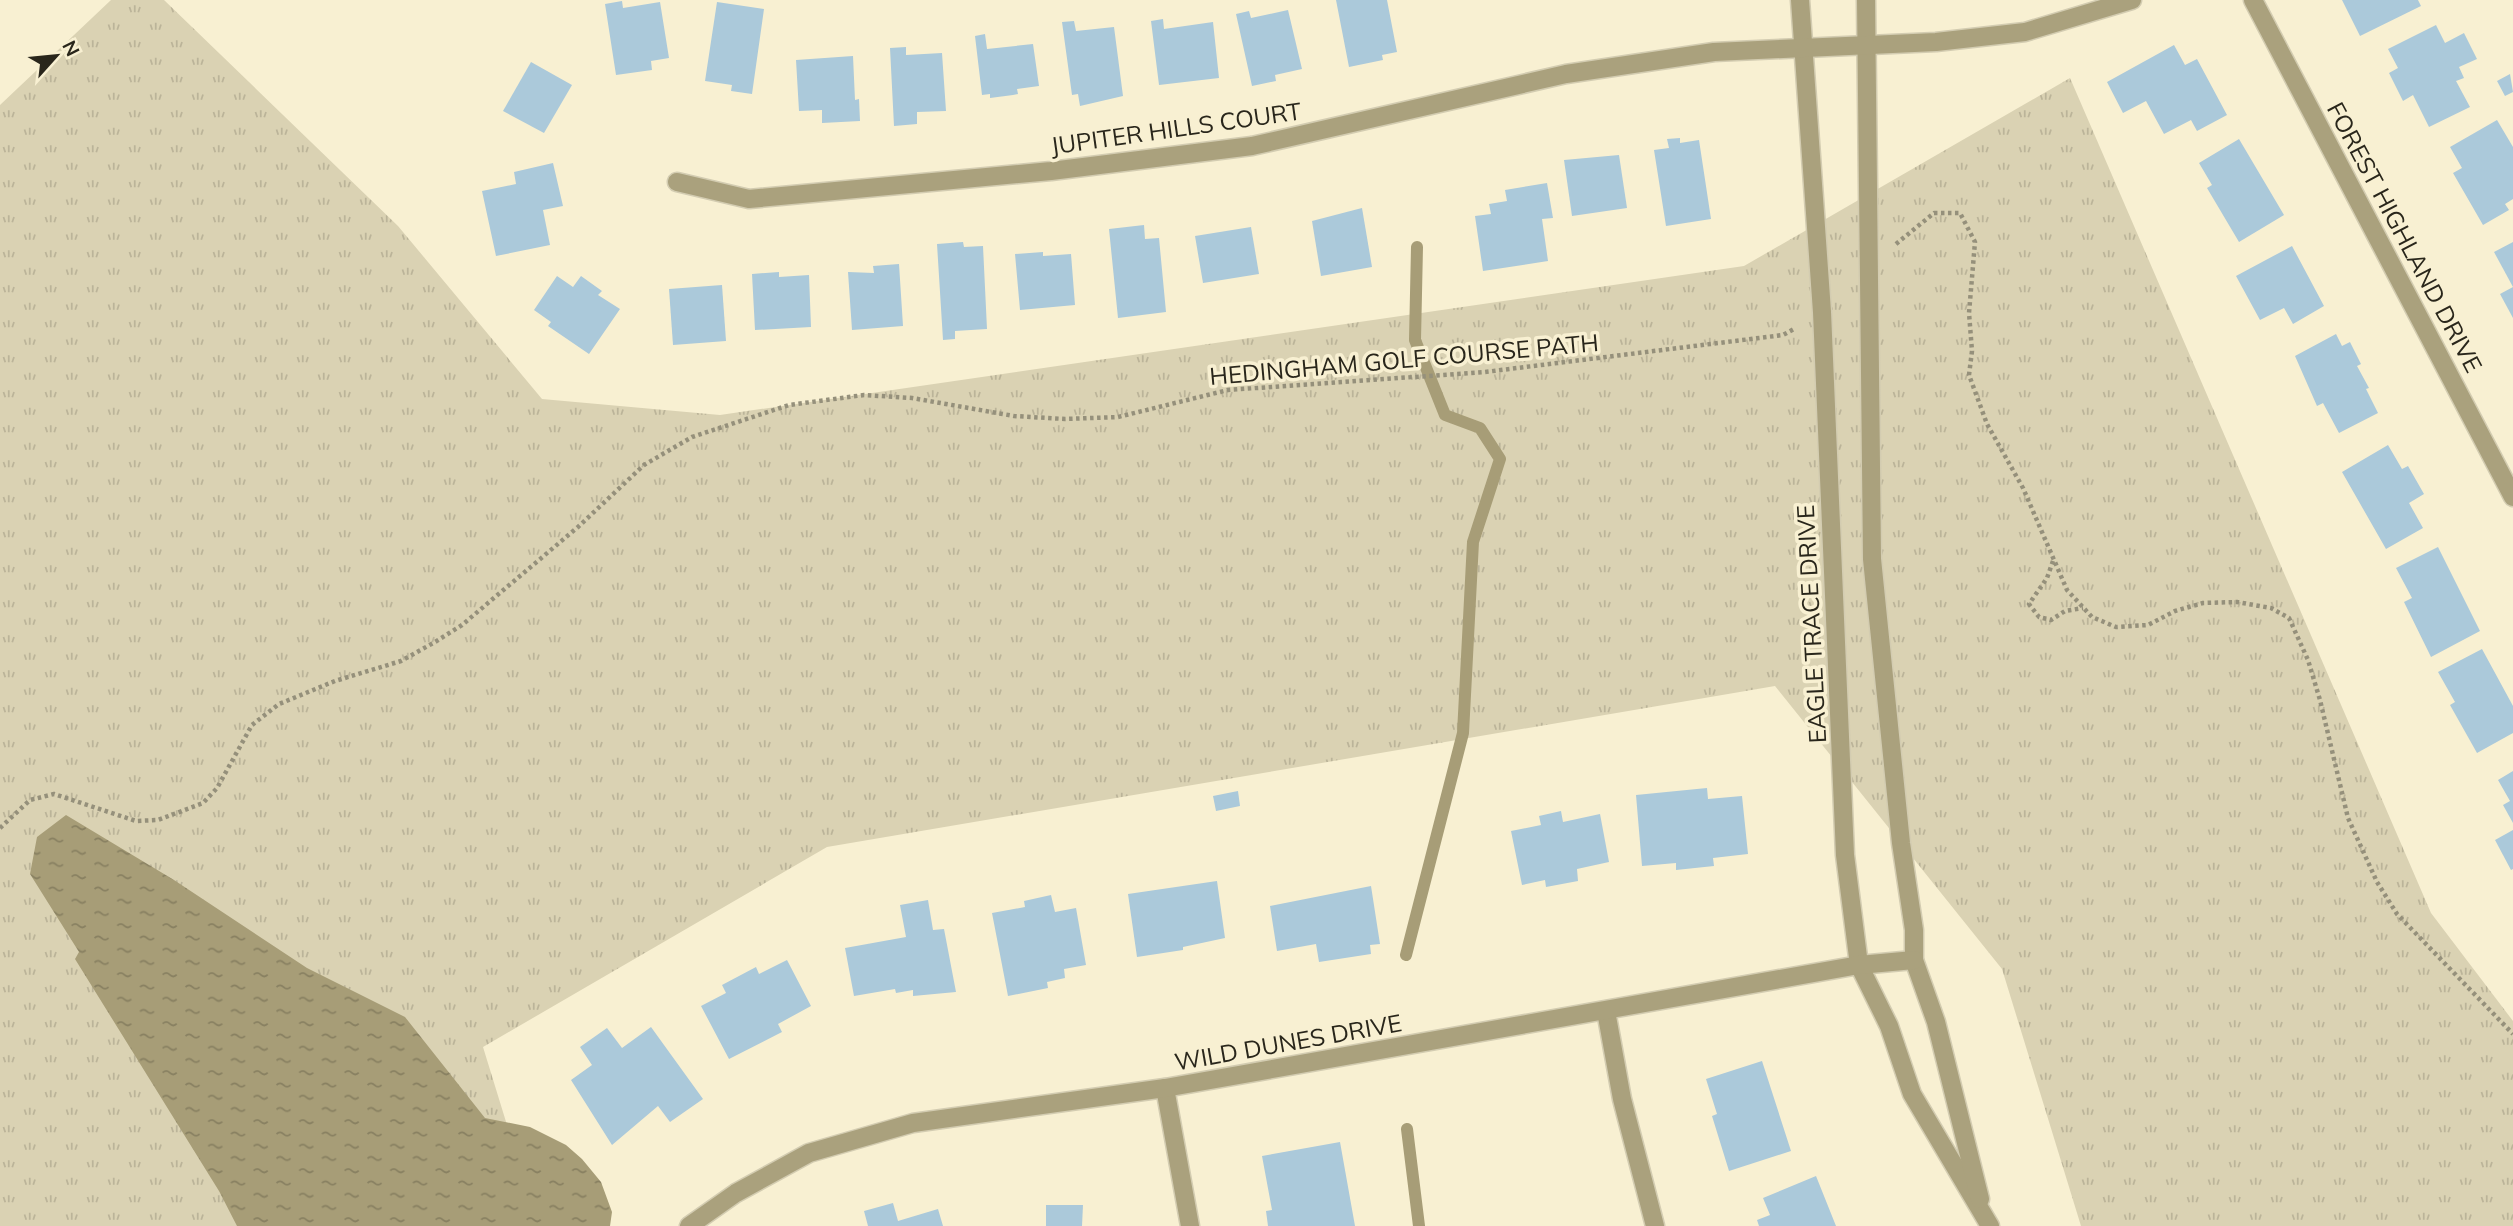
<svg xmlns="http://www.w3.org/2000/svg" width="2513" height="1226" font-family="Mulish,sans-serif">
<defs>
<pattern id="grass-tufts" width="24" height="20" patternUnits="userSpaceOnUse" patternTransform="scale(1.75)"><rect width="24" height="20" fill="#dad2b3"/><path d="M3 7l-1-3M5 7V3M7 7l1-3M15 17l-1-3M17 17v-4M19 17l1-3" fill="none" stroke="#bbb499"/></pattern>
<pattern id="water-ripples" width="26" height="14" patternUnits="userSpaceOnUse" patternTransform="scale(1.75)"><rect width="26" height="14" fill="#a79d77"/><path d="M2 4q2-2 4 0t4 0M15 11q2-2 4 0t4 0" fill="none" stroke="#888061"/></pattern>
</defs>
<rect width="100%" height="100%" fill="#f8f0d2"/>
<path fill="url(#grass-tufts)" d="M111,0H164L398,226L542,399L720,415L1744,266L2070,78L2431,913L2513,1021V1226H2081L2002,969L1775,686L827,847L483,1047L538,1226H0V105Z"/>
<path fill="url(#water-ripples)" d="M66,815L174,880L307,968L405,1017L485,1118L530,1127L566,1145L582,1159L601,1182L612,1212L610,1226H237L219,1191L75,959L79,952L30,874L37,837Z"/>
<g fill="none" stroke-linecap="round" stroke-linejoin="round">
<g stroke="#a79d77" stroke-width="12">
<path d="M1406,955L1463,733L1473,542L1500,459L1480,428L1445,415L1415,340L1417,247"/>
<path d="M1407,1129L1419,1226"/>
</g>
</g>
<g fill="#abc9da">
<path d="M1336,0H1387L1397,52L1382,55L1383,60L1349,67Z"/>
<path d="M2342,0H2418L2421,6L2360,36Z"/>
<path d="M622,1L623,8L660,2L669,58L651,61L652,70L616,75L605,4Z"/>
<path d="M717,2L764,9L752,94L731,91L732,85L705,81Z"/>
<path d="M1288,10L1302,69L1275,75L1276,81L1252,86L1236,14L1249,11L1251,18Z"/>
<path d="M1163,19L1164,29L1213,22L1219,78L1159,85L1151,21Z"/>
<path d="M1074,21L1076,31L1114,27L1123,96L1080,106L1078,94L1072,95L1062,22Z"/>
<path d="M2436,25L2445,43L2464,33L2477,59L2459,67L2464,78L2456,81L2470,107L2429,127L2413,95L2403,101L2389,73L2398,68L2388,49Z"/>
<path d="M985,34L987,49L1033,44L1039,86L1017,89L1018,94L1013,95L990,98V94L982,95L975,36Z"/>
<path d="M2174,45L2185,65L2197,59L2227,115L2197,131L2191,120L2164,134L2146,101L2123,113L2107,82Z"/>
<path d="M906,47V55L942,53L946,111L917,112V124L894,126L890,48Z"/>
<path d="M853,56L855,100L859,99L860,121L822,123V110L799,111L796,60Z"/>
<path d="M531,62L572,85L544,133L503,111Z"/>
<path d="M2510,74L2513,92L2505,96L2497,81Z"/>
<path d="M2497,120L2513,147V199L2505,204L2509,210L2483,225L2453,173L2462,168L2450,147Z"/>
<path d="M1680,138V143L1699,140L1711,219L1666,226L1654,150L1669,148L1667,139Z"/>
<path d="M2239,139L2284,215L2239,242L2207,188L2212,185L2199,163Z"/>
<path d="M1619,155L1627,208L1572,216L1564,160Z"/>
<path d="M553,163L563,206L543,210L550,245L496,256L482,191L516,184L514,172Z"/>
<path d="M1547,183L1553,218L1542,219L1548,261L1483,271L1475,216L1491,214L1489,204L1507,201L1505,190Z"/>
<path d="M1362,208L1372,267L1321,276L1312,221Z"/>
<path d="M1144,225L1145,239L1159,238L1166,312L1118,318L1109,229Z"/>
<path d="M1251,227L1259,274L1203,283L1195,236Z"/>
<path d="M963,242L964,247L983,246L987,329L955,331V339L943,340L937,244Z"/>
<path d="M2513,242V287L2494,252Z"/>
<path d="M2292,246L2324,306L2293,324L2284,308L2260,320L2236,276Z"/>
<path d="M1043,252V256L1071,254L1075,305L1020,310L1015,254Z"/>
<path d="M899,264L903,326L852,330L848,272L874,273L873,266Z"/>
<path d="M779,272V277L809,275L811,327L755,330L752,274Z"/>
<path d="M557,276L573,287L581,276L602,291L598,295L620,309L589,354L548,326L551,322L534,310Z"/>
<path d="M722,285L726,341L673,345L669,289Z"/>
<path d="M2513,287V318L2500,294Z"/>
<path d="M2336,334L2342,346L2350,342L2361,364L2357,366L2369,388L2366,389L2378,413L2339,433L2323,403L2317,406L2295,356Z"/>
<path d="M2388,445L2402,469L2408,466L2424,494L2409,503L2423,528L2386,549L2342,472Z"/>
<path d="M2438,547L2480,631L2431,657L2404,602L2412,598L2396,568Z"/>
<path d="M2482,649L2513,706V733L2477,753L2450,705L2455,702L2438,672Z"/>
<path d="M2513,771V823L2503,805L2510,801L2498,780Z"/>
<path d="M1707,788L1708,799L1742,796L1748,854L1713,858L1714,866L1676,870V863L1642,866L1636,795Z"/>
<path d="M1238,791L1240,806L1216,811L1213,796Z"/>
<path d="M1561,811L1563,822L1600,814L1609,862L1577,869L1578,881L1546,887L1545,880L1522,885L1511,831L1541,825L1539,816Z"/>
<path d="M2513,830V869L2511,870L2495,840Z"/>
<path d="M1217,881L1225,938L1183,947V950L1137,957L1128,894Z"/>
<path d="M1371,886L1380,944L1370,945L1371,954L1319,962L1316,944L1277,951L1270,906Z"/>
<path d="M1051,895L1055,912L1076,908L1086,965L1064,969L1065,978L1047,982L1048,988L1008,996L992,913L1025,907L1024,901Z"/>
<path d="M928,900L933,930L944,929L956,992L913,996V990L896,993L895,989L854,996L845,948L906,937L900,905Z"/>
<path d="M787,960L811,1006L778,1024L782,1032L729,1059L701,1006L726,993L722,985L756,967L759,974Z"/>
<path d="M651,1027L703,1099L670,1122L658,1106L612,1145L571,1080L592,1065L580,1047L607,1028L622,1048Z"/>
<path d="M1762,1061L1791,1151L1729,1171L1712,1116L1717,1114L1706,1079Z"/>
<path d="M1340,1142L1355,1226H1268L1266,1211L1272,1210L1262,1156Z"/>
<path d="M1816,1176L1836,1226H1759L1757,1220L1770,1215L1763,1198Z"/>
<path d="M893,1203L898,1221L938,1209L943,1226H868L864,1211Z"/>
<path d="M1046,1205H1083L1082,1226H1046Z"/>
</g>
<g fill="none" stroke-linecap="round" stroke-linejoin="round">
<defs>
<g id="minor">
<path d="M1800,0L1822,312L1845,855L1859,965L1889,1026L1912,1094L1990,1226"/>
<path d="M1866,0L1872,559L1901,843L1914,930V960L1936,1022L1980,1199"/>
<path d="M2253,0L2513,497"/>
<path d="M677,182L749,199L1051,171L1252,146L1566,74L1714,52L1936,42L2025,32L2132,0"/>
<path d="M1606,1011L1622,1099L1655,1226"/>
<path d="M1165,1088L1190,1226"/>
<path d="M689,1226L736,1193L809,1153L913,1123L1165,1088L1859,965L1914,960"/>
</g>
</defs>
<use href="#minor" stroke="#d3ccb1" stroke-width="21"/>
<g stroke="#95907b" stroke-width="4.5" stroke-dasharray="3.5 3.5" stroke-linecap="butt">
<path d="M1896,244L1934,213H1960L1975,242L1969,313L1972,351L1969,375L1987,424L2023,488L2067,590L2092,617L2116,627L2148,625L2175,611L2203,603L2237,602L2271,608L2289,618L2308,660L2320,700L2348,818L2377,882L2397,914L2513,1034"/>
<path d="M2053,561L2047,578L2029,604L2039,617L2051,620L2065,611L2083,608"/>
<path d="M0,828L30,800L54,794L136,821L158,820L203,803L217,788L252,725L279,704L335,681L401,661L435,642L462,625L578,527L644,465L692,437L789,405L864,395L912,398L1014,416L1065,419L1118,417L1228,390L1485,372L1783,335L1794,329"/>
</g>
<use href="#minor" stroke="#aaa17d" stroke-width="18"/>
</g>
<g text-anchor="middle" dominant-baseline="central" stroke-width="7" stroke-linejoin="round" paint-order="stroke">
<g font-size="24" fill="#29261b" stroke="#f8f0d2">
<text transform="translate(1176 128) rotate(-8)">JUPITER HILLS COURT</text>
<text transform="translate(2405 237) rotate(62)">FOREST HIGHLAND DRIVE</text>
<text transform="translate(1404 359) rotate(-5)">HEDINGHAM GOLF COURSE PATH</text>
<text transform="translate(1811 624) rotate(-93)">EAGLE TRACE DRIVE</text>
<text transform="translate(1288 1042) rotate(-10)">WILD DUNES DRIVE</text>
</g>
</g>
<g transform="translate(56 56) rotate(63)" stroke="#f8f0d2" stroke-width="5" paint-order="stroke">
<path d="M0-5L12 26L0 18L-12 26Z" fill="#29261b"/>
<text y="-10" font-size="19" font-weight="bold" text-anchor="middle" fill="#29261b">N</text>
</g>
</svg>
